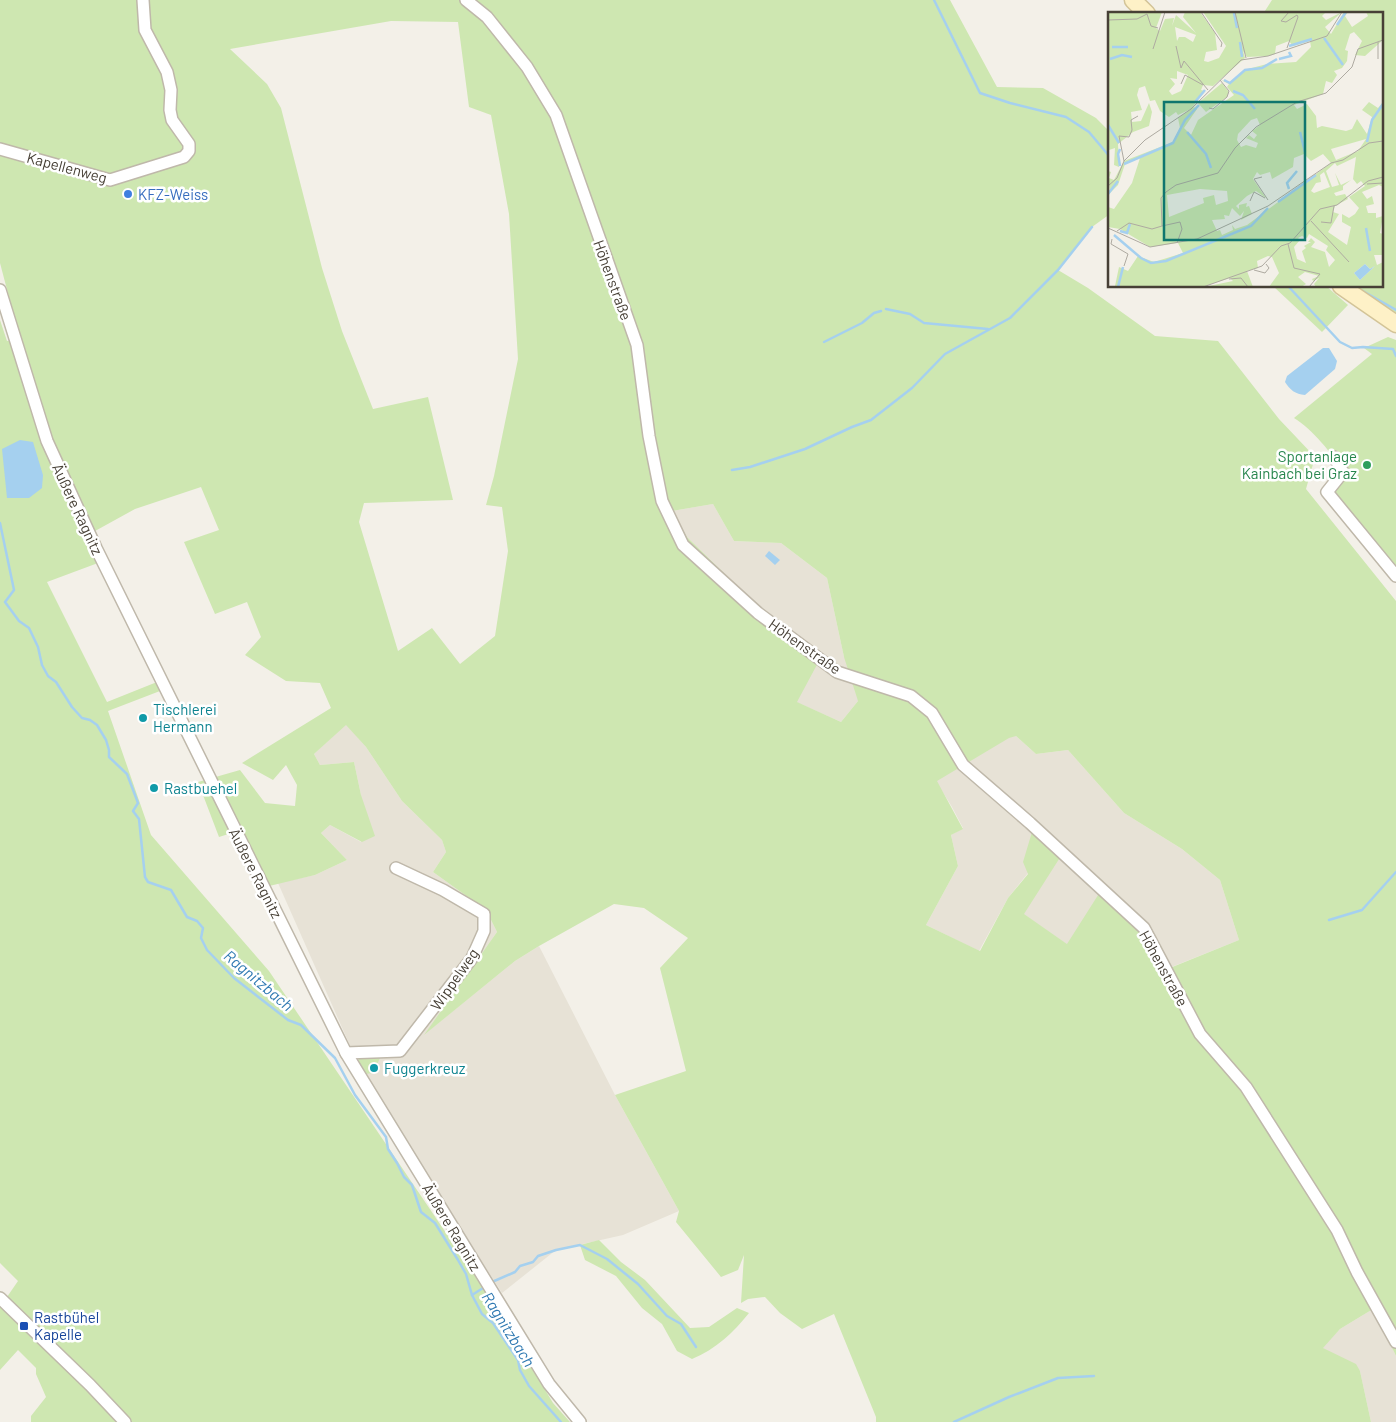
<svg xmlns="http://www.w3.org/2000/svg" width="1396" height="1422" font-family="Barlow,sans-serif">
<rect width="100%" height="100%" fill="#f3f0e8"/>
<g fill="#e7e2d6">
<path d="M713,504L734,541L781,543L827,578L844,657L1016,736L1036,754L1068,750L1124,813L1182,849L1220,880L1239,940L1159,972L1139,931L1068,945L1023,914L1060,856L1028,873L1008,898L979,951L926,925L958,866L951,835L963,828L952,807L915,747L858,701L841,722L796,702L772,620L687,537L672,511Z"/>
<path d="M346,724L366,747L402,801L442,840L446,852L433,872L486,910L497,932L426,1033L515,961L539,946L615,1095L679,1211L623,1235L556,1250L502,1293L409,1150L356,1059L278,883L315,875L347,860L321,833L330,825L361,842V795L354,762L320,765L314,754Z"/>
<path d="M1373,1309L1396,1356V1422H1371L1360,1371L1322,1348L1340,1329Z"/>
</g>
<g fill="#cee7b1" fill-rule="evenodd">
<path d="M0,0H950L997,87L1043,88L1096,118L1110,132V214L1092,227L1058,270L1088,288L1155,336L1218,341L1279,419L1315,457L1306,489L1396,601V1356L1373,1309L1340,1329L1323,1348L1356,1364L1360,1371L1371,1422H876V1417L834,1314L802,1329L780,1313L765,1297L748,1299L741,1303L744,1255L738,1270L721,1277L676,1222L679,1211L615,1095L686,1071L660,968L688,938L644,908L614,904L539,946L515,961L424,1035L497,932L486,910L433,872L446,852L442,840L402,801L366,747L346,725L314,754L320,765L354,762L361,795L375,836L362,842L330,825L321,833L347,860L315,875L265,887L238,831L219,837L198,782L240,770L265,803L295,806L297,785L286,765L273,780L242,763L331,708L320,683L286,681L245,655L261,637L247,602L215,614L184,542L219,530L201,487L135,509L86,536L98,563L47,582L107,702L157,682L160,691L108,711L151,835L269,971L492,1301L553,1403L570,1422H31V1416L46,1397L36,1374V1368L18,1350L0,1370V1291L7,1297L18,1281L0,1263V320L7,341L20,339L0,263ZM391,21L458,22L469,107L491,115L509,214L518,359L494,476L486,505L502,507L508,551L495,636L460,664L432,628L398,651L359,522L364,503L453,500L428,397L373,409L342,331L322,268L281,108L267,84L230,49ZM713,504L734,541L781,543L827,578L844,657L858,701L841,722L797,702L820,659L772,620L687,537L672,511ZM1016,736L1036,754L1068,750L1124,813L1182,849L1220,880L1239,940L1160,972L1139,931L1100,892L1067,944L1024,914L1061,856L1032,832L1023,862L1028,874L1008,898L980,951L926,925L958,866L951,835L963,829L937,781L1009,738Z"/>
<path d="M1272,0H1396V318L1348,286H1382V14H1263Z"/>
<path d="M1273,286H1326L1348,305L1322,332Z"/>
<path d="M1388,337L1396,340V576L1327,492L1343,472C1333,454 1312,429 1294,418L1372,354L1364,348Z"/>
<path d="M364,1058H380L373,1073L365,1074L358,1062L359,1059Z"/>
<path d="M599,1240L621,1262L645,1280L690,1328L709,1327L737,1308L749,1313C733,1333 716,1349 692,1359L677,1351L662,1324L642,1308L616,1276L585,1260L580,1245Z"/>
</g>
<g fill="#a5d0ef">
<path d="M1323,348H1329L1337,361L1335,369L1305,395C1295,394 1290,390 1285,382L1287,376Z"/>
<path d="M20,440L33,442L43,475L42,488L29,498H7L2,449Z"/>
<path d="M769,551L780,560L775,565L765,556Z"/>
</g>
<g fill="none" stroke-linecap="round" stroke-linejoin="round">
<g stroke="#a5d0ef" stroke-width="2.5">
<path d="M934,0L980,93L1010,103L1066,117L1089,132L1110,157"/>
<path d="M1288,286L1340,342L1352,348L1363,347L1393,349L1396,356"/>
<path d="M1361,290L1396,310"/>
<path d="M886,309L910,314L924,323L988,329"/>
<path d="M824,342L862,323L874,313L881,311"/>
<path d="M732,470L750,467L805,449L852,427L871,420L912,388L945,354L1010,318L1058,270L1092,227"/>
<path d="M0,523L14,590L5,602L19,621L29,628L38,647L42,665L48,676L56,682L72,707L82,718L90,720L97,725L106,740L109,750V757L127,774L138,803L133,811L139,819L145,877L148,882L171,890L187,917L197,921L203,928L201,938L207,950L234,978L288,1020L301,1025L335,1058L355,1095L386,1137L388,1149L397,1163L404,1177L412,1185L421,1212L435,1223L458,1260L466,1274L472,1295L482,1314L493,1323L518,1360L520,1370L529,1386L561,1422"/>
<path d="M1329,920L1362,910L1396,872"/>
<path d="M492,1282L515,1272L520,1266L533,1262L538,1256L556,1250L580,1245L607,1259L638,1284L667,1316L681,1324L696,1347"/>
<path d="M472,1295L483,1288"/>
<path d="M954,1422L1009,1397L1058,1378L1094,1376"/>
</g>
<defs>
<g id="minor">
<path d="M466,0L487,17L527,67L556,115L637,345L649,436L662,501L683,545L758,613L837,672L911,696L932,713L963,765L1030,823L1144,928L1200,1034L1246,1087L1337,1230L1357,1272L1396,1342"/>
<path d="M0,149L110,180L184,157L189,151V144L172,120L170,110L171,90L167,72L145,30L143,0"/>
<path d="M0,290L47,441L96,548L346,1053L549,1384L580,1422"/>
<path d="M1334,457L1343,472L1327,492L1396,576"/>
<path d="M346,1053L400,1051L472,958L484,931V914L443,890L396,868"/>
<path d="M0,1298L90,1385L125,1422"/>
</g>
<g id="secondary">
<path d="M1133,0L1147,14"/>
<path d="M1341,286L1396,324"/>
</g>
</defs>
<use href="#minor" stroke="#bfb8aa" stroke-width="14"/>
<use href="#secondary" stroke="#d3c498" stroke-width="19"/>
<use href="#minor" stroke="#fff" stroke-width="11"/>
<use href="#secondary" stroke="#fef1c7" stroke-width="16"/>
</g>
<circle fill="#3f7fe0" stroke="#fff" stroke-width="2" cx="128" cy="194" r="5"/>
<circle fill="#2e9e5b" stroke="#fff" stroke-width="2" cx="1367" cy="465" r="5"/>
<g fill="#0f9aa8" stroke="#fff" stroke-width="2">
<circle cx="143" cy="718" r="5"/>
<circle cx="154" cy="788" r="5"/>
<circle cx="374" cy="1068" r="5"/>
</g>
<rect fill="#1a4fb4" stroke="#fff" stroke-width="2" x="19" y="1321" width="10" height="10" rx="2.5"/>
<g text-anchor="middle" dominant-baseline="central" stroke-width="5" stroke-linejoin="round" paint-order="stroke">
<g font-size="15" fill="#474036" stroke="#fff">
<text transform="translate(67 167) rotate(15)">Kapellenweg</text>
<text transform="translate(613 280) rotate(70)">Höhenstraße</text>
<text transform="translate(78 509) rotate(65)">Äußere Ragnitz</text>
<text transform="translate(805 646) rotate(35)">Höhenstraße</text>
<text transform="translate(256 873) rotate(63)">Äußere Ragnitz</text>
<text transform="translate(1164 968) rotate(61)">Höhenstraße</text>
<text transform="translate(454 979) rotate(-55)">Wippelweg</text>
<text transform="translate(452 1227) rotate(59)">Äußere Ragnitz</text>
</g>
<g font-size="15" fill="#366cbe" stroke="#fff" text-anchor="start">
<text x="138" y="194">KFZ-Weiss</text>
</g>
<g font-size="15" fill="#27864d" stroke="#fff" text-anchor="end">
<text x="1357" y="456">Sportanlage<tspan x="1357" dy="17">Kainbach bei Graz</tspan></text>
</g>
<g font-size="15" fill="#0d838f" stroke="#fff" text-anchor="start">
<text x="153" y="709">Tischlerei<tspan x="153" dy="17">Hermann</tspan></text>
<text x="164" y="788">Rastbuehel</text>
<text x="384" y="1068">Fuggerkreuz</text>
</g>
<g font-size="15" fill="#164399" stroke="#fff" text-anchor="start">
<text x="34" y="1317">Rastbühel<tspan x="34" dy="17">Kapelle</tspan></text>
</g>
<g font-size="16" font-style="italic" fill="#307ab2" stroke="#fff">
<text transform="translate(259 980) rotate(40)">Ragnitzbach</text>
<text transform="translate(509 1329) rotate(58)">Ragnitzbach</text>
</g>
</g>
<g transform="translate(1108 12)">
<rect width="275" height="275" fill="#f3f0e8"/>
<path d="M0,0H54L48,16L52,19L57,7L66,6L64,14L68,3L88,21L75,5L77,0H92L107,21L109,38L98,40L96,49L100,50L111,46L118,34L95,0H218L214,4L218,8L234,0L217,15L223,22L236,0H240L237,4L244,15L260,4L258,0H275V28L257,44L247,43L254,29L246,20L242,22L237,38L240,39L239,49L234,56L226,59L229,63L224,71L218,69L215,82L186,93L189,97L199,92L208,104L209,116L214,114L238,119L244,117L249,107L259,122L264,105L254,98L261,90L270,96L275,90V175L271,173L254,180L259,187L264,184L266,192L258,194L260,201H268V206L275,204L272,221L275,222V243H266L269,253L275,250V275H208L206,272L211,266L205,269L204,267L211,264L197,260L190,265L198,272L193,275H161L171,261L164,245L160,244L149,249L150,256L139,259L145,275H96L125,269L122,266L94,275L7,274L11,255L20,259L30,244L46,250L75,241L70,231L42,235L12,217L0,215V195L6,197L24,171L32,146L17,152L10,173L2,181L0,159L3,160L1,166L6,168L16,149L65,130L72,116L70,106L86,95L89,97L76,116L83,123L90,108L126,83L119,75L121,72L113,68L123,71L136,58L159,52L188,50L203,35L202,29L185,34L181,29L168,34L167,42L161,44L139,45L135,39L137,46L105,74L95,73L93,78L97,79L83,97L70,103L68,100L61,105L52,99L47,88L42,89L37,74L31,76L29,83L34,98L23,100L24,110L33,109L41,91L44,100L41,114L25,120L10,132L11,155L6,153L7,136L1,138L0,159ZM67,15L88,23L85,30L77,25H71L69,29ZM69,59L80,63L73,79L64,83L61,79L67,72L62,66L69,67ZM149,106L152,113L144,119L149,123L146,127L141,123L138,126L150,131L148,136L138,133L133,135L129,128L130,122L143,108ZM258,127L250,139L228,148L223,137ZM196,142L203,149L215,142L223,151L139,213L127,217L124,213L125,218L114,223L112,218L109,219L104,208L117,207L116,203L121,204L124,196L132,204L136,199L133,208L144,202L141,194L138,195L139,191L131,193V197L128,194L139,184L148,179L158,186L145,167L149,160L152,163L162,160L164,167L185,155L186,146ZM248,145L245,167L249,172L253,169L257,174L241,185L251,196L247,202L241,206L234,202V210L243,215L239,233L220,220L231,202L225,200L227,194L240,187L237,182L228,184L226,181L235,178V174L243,168L233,173L227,161L231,173L224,175L218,159L227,151L229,154ZM216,160L222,175L206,181L203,179L208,171L213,170L212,163ZM92,177L119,179L120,189L108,193L106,183L95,186L96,191L61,205L59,183ZM201,222L220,234L218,238L227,248L221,255L217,240L203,235L207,230L203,226L200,230H203L196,234L198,236L194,239L198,251L189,247L186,235L192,228L190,226L194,224L199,226ZM257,252L262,257L267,254L252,268L246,261ZM114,71L121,80L119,85L98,100L90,91Z" fill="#cee7b1" fill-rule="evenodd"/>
<path d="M257,252L262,257L267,254L252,268L246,261Z" fill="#a5d0ef"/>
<path fill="none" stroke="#a5d0ef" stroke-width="2.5" d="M126,1L129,16M229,13L238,0M216,26L235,53M132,30L134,45M181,34L204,27M4,35H20M2,47L14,43L24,45M171,47L183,44L181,40M116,68L122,71L137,58L154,56L169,47M125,79L135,83L147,97M87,90L97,78M0,113L11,131M79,120L98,142L103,156M192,120L197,140M259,130L264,108L275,92M16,152L65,131L77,108L91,93M12,154L10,142L12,137M181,177L179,171L189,159M0,182L10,169M170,190L208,163M258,216L262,239M12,219L19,221L22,212M6,223L33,246L43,251L58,249L143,214L160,196M10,275L15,255"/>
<path fill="none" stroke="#aeaaa1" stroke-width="1" d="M93,0L114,31L113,35M127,0L138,46M0,8L29,7L39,2L43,14L50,16M68,34L73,56L76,49L100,78M179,36L190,5L189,3L178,10L173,9L181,0M45,37L57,0M270,47V30M73,72L77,63L95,73M101,96L105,97L119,85L121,79L112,68M11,124L21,125L24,118L23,108L30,104M11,124L16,149M154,165L146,167L160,188M259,172L275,171M0,174L9,166L16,149L37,128L83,97L133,48L160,44L219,24L234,0M142,189L146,180L157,186M203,209L241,250M213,210L223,211L226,194M54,214L72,210L74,217L69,231M0,216L42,235L89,227L160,194L223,151L235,148L261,131L275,129M9,219L21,211L44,217L54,214L53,186L58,180L68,173L110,161L127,136L148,115L189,90L218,81L244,55L250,37L275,28M4,227L3,232L20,242L16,254M180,232L186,256L212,262L201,275M146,258L157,261L161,256L158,252M121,267L133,266L140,275M95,275L154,254L173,234L182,231L212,197L229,193L260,169L275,165"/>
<path fill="#0f766e" fill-opacity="0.15" stroke="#0f766e" stroke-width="2.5" d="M56,90H197V228H56Z"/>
<rect width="275" height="275" fill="none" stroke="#474036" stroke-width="2.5"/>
</g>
</svg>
